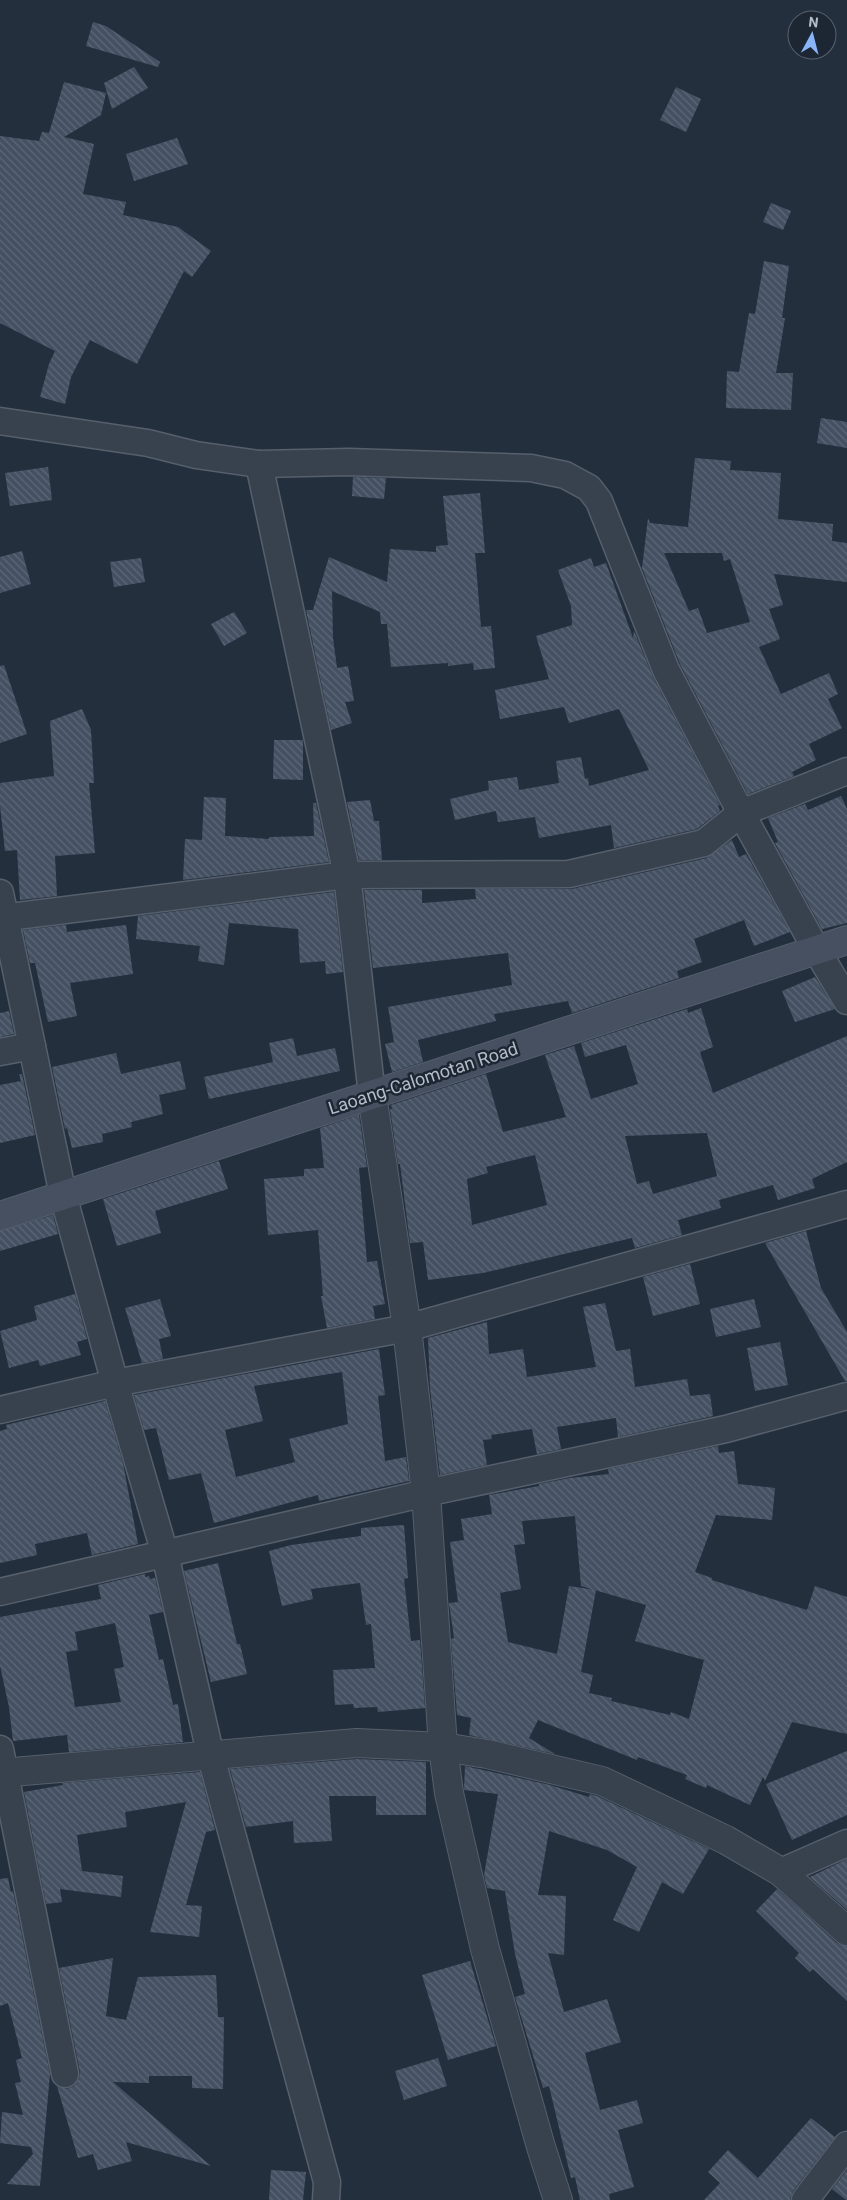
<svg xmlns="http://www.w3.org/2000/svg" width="847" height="2200" font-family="Roboto,sans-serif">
<defs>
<pattern id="building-back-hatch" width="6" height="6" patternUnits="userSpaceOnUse" patternTransform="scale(1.25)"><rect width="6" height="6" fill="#455162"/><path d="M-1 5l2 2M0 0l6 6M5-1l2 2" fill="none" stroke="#5d6877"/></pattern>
</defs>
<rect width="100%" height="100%" fill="#242f3e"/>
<g fill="url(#building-back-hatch)" fill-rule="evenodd">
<path d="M93,22L106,26L160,62L158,67L86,46Z"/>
<path d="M134,67L148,88L112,109L104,83Z"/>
<path d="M64,82L106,93L101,115L64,137L94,144L83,194L126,202L123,215L178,227L211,251L192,277L184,271L137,364L90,340L71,377L65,404L40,397L49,364L55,351L0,323V136L39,141L42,132L49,133Z"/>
<path d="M676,87L701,99L686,132L660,120Z"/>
<path d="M177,138L188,164L134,181L126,154Z"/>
<path d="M771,203L791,211L783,230L763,222Z"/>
<path d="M764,261L789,266L782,318H785L776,373H793L791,410L726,408L727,371L739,372L749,313L755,314Z"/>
<path d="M821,418L847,422V448L817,443Z"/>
<path d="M695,458L731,461L730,470L781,473L778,519L833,524L832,541L847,543V582L774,574L783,605L769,609L780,639L759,647L781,694L829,673L838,694L828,699L842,728L809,744L816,760L792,772L794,776L748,794L680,664L642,568L648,518L650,523L688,527ZM664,553H722L724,561L730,559L750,622L707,633L698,608L689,611Z"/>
<path d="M48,467L52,500L10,506L5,473Z"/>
<path d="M353,477L386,478L384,499L352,496Z"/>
<path d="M480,493L485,553H475L481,627L491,626L495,668L474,670L473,663L448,666V663L391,667L387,624H381L380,612L332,591L333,638L337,668L348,666L354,701L345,702L352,723L331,730L306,610H313L329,557L387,582L390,549L436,552V546L448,545L443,496Z"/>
<path d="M22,551L31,584L0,593V557Z"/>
<path d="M141,558L145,582L114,587L110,562Z"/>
<path d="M591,558L594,567L606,563L633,638L634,631L653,677L720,805L718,806L720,811L697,829L614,848L611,825L539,838L535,817L498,822L496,811L455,820L450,799L489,790L488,781L517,777L519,790L559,783L556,761L581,757L585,779L588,778L589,786L649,770L619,709L569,723L564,707L500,719L495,690L549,679L536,636L572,625L571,606L558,570Z"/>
<path d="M234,612L247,633L224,646L211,624Z"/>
<path d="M4,665L27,734L0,743V666Z"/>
<path d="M82,709L91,730L94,783H89L95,853L55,856L57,896L20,900L17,850L5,851L0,806V783L54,776L50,721Z"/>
<path d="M274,740H303V780L273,779Z"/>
<path d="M841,796L847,809V923L822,929L775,843L778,842L768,818L805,804L808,810Z"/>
<path d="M204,797L226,798L225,836L269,839V837L314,836L313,803H316L329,862L183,880L185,839L202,840Z"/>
<path d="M370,800L374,821H379L382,860H359L347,802Z"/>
<path d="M732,840L739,857L746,854L790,932L754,946L744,920L694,939L702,962L677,971L679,978L572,1013L568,1001L494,1014L496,1021L418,1040L423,1062L392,1072L385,1044L394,1042L388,1007L512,985L508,953L373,968L364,890H422V903L476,899L475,889H572L707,858Z"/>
<path d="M334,892L343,972L326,974L325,961L300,963L298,929L229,923L224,965L198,961L200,946L136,939L138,916Z"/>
<path d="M66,925L67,932L126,925L133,974L70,983L77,1016L48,1022L35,963H30L23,930Z"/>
<path d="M815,977L835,1009L795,1022L782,991Z"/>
<path d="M701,1008L713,1047L700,1052L713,1093L847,1036V1162L812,1179L815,1188L778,1200L773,1185L719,1200L721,1208L678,1220L682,1235L635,1248L632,1238L483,1273L428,1280L423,1242L410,1243L400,1164H398L390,1109H392L391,1105L486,1074L503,1132L566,1117L545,1055L574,1046L591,1099L638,1084L626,1045L585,1057L581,1043L687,1009L688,1013ZM707,1133L717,1176L653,1194L649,1181L637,1184L625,1136ZM535,1155L547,1205L472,1225L467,1179L488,1173L486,1167Z"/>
<path d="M9,1011L14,1034L0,1037V1013Z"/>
<path d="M293,1038L297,1056L335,1048L340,1071L209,1099L204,1077L273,1062L269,1043Z"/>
<path d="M116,1053L121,1074L180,1061L186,1089L159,1095L163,1114L131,1122L132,1127L102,1134L103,1142L72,1148L67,1128L65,1129L52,1067Z"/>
<path d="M19,1074H22L35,1135L0,1143V1085L21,1081Z"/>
<path d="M359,1115L367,1167L359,1168L367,1262L377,1261L385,1304L373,1306L375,1319L327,1328L321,1296H323L318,1230L268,1235L264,1179L304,1176V1169L324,1168L320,1128Z"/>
<path d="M219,1161L228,1189L155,1211L161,1233L117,1246L103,1199Z"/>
<path d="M53,1215L58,1234L0,1251V1231Z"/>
<path d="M806,1231L821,1288L847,1332V1381H845L765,1243Z"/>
<path d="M690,1264L700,1304L653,1316L643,1277Z"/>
<path d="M75,1294L87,1339L77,1342L81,1355L40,1366L38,1360L9,1368L0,1331L37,1320L34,1306Z"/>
<path d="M160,1299L171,1336L159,1339L163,1359L142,1363L125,1308Z"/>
<path d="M754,1299L761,1327L716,1337L710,1309Z"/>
<path d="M605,1303L616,1351L630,1349L635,1387L687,1379L690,1396L710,1394L713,1416L618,1437L616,1418L557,1427L561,1449L537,1454L532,1429L491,1435L492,1439L483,1440L487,1465L440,1475L430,1388L428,1338L487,1322L489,1354L523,1349L527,1377L596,1367L583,1307Z"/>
<path d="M780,1342L788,1385L755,1391L747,1348Z"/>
<path d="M379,1349L385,1395L378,1396L385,1461L406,1457L409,1481L319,1501L318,1495L214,1523L201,1473L169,1480L156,1428L144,1430L134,1395ZM342,1372L348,1424L289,1439L295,1462L236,1477L225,1430L263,1421L254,1386Z"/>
<path d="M105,1401L123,1463L138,1544L92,1555L87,1533L35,1544L37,1555L0,1563V1431L7,1429L6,1425Z"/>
<path d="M718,1446L719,1453L734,1451L738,1484L775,1488L772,1520L716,1515L695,1572L712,1578V1580L807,1610L815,1586L847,1597V1734L792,1722L765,1781L763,1777L750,1805L707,1785L706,1788L685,1779L687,1775L638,1757L637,1760L538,1720L529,1738L555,1754L469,1735L471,1718L457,1715L451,1639L454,1638L449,1603L458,1602L450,1542L464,1540L461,1519L492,1514L489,1495L539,1486V1484L570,1478L609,1474L608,1469ZM575,1516L581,1586L646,1605L635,1641L704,1660L689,1719L671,1712L670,1715L611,1701L612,1698L589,1693L593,1675L581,1672L596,1590L569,1586L557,1654L508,1642L500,1593L521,1589L514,1545L525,1544L522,1521Z"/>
<path d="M404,1525L408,1578L404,1579L411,1641L420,1640L425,1708L378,1712L377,1707L354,1708L353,1704L335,1705L333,1670L375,1668L371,1624L366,1625L360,1583L311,1589L313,1599L282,1606L269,1551L291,1545L361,1536V1528Z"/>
<path d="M218,1563L237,1644H240L247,1674L211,1682L184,1571Z"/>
<path d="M145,1574V1577L149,1576L150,1579L155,1578L163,1612L149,1615L159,1660L163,1659L173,1705L178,1704L183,1742L69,1752L67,1735L13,1741L9,1707L0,1666V1617L101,1599L98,1585ZM115,1623L124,1667L114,1669L121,1702L75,1707L66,1652L78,1650L75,1632Z"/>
<path d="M847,1751V1815L792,1840L766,1784Z"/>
<path d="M357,1759L426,1762V1815H376V1796H329L332,1841L294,1843L293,1821L246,1827L230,1769Z"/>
<path d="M465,1766L550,1785L589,1797L590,1794L597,1796L709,1849L683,1894L662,1882L639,1932L613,1920L637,1867L607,1850L549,1831L538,1895L566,1896L564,1955L548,1953L564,2012L607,1999L621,2042L585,2053L600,2110L637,2100L643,2123L618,2130L634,2187L609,2194L610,2200H580L575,2177L571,2178L549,2086L543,2088L515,1997L525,1994L515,1954L505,1891L487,1888L484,1875L498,1794L464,1790Z"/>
<path d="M200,1772L215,1830L206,1832L186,1905L202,1906L199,1937L150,1932L186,1802L125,1812L127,1827L77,1835L82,1871L123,1876L121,1897L60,1889L62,1902L46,1904L24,1792L63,1785L62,1783Z"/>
<path d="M847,1859V1910L810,1877Z"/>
<path d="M8,1878L11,1892L13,1891L50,2074L40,2186L7,2184L33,2154L31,2147L0,2143L2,2112L23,2115L15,2083L21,2082L16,2060L22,2058L8,2003L0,2006V1879Z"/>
<path d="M777,1889L837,1943L847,1946V2001L813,1969L810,1972L795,1958L799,1953L756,1911Z"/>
<path d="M113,1958L106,2016L126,2020L138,1977L216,1975L218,2017H224L223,2089L192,2088V2076H149V2083L113,2082L211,2166L126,2142L132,2161L98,2170L93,2154L78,2158L57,2086L67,2089L74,2086L79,2079L80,2072L59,1968Z"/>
<path d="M470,1961L496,2046L448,2060L422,1975Z"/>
<path d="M438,2058L447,2086L404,2100L395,2071Z"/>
<path d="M811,2118L835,2137L793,2191L790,2200H704L720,2183L708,2172L728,2150L758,2178Z"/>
<path d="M271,2170L306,2172L303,2200H269Z"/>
<path d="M847,2170V2200H846L832,2189Z"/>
</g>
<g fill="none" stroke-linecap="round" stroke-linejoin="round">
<defs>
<g id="minor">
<path d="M0,421L148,443L196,455L259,464L349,462L531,468L565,475L589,488L599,501L666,670L741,813L816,949L847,1001"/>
<path d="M259,464L347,875L372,1095"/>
<path d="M0,893L63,1195L115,1383L165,1554L211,1757L327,2182L326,2200"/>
<path d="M0,918L347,875L569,874L704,843L741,813L847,771"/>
<path d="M0,1052L32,1046"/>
<path d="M0,1410L115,1383L407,1328L847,1204"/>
<path d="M0,1592L426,1493L726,1429L847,1396"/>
<path d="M0,1749L65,2074"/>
<path d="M781,1872L847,1843"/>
<path d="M805,2200L847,2145"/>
</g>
<g id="tertiary">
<path d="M372,1095L407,1328L426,1493L443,1747L449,1793L485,1949L541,2147L558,2200"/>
<path d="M0,1773L357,1743L443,1747L487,1754L602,1781L726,1840L781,1872L847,1931"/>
</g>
<path id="secondary" d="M0,1216L847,940"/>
</defs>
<use href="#minor" stroke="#565f6c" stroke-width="29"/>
<use href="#tertiary" stroke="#565f6c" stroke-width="30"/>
<use href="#secondary" stroke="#565f6c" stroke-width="30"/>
<use href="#minor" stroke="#38414e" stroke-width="26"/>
<use href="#tertiary" stroke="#38414e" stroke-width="28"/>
<use href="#secondary" stroke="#465061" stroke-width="28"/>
</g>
<g text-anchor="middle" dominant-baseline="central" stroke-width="5" stroke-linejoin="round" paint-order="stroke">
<g font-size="18" fill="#b4bcc9" stroke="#1d2633">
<text transform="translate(423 1078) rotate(-18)">Laoang-Calomotan Road</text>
</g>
</g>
<g transform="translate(812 35) rotate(7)"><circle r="24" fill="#1d2633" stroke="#59626f"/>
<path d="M0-4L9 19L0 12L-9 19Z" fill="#8ab4f8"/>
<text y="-8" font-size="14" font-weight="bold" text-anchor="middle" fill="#b4bcc9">N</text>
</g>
</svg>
